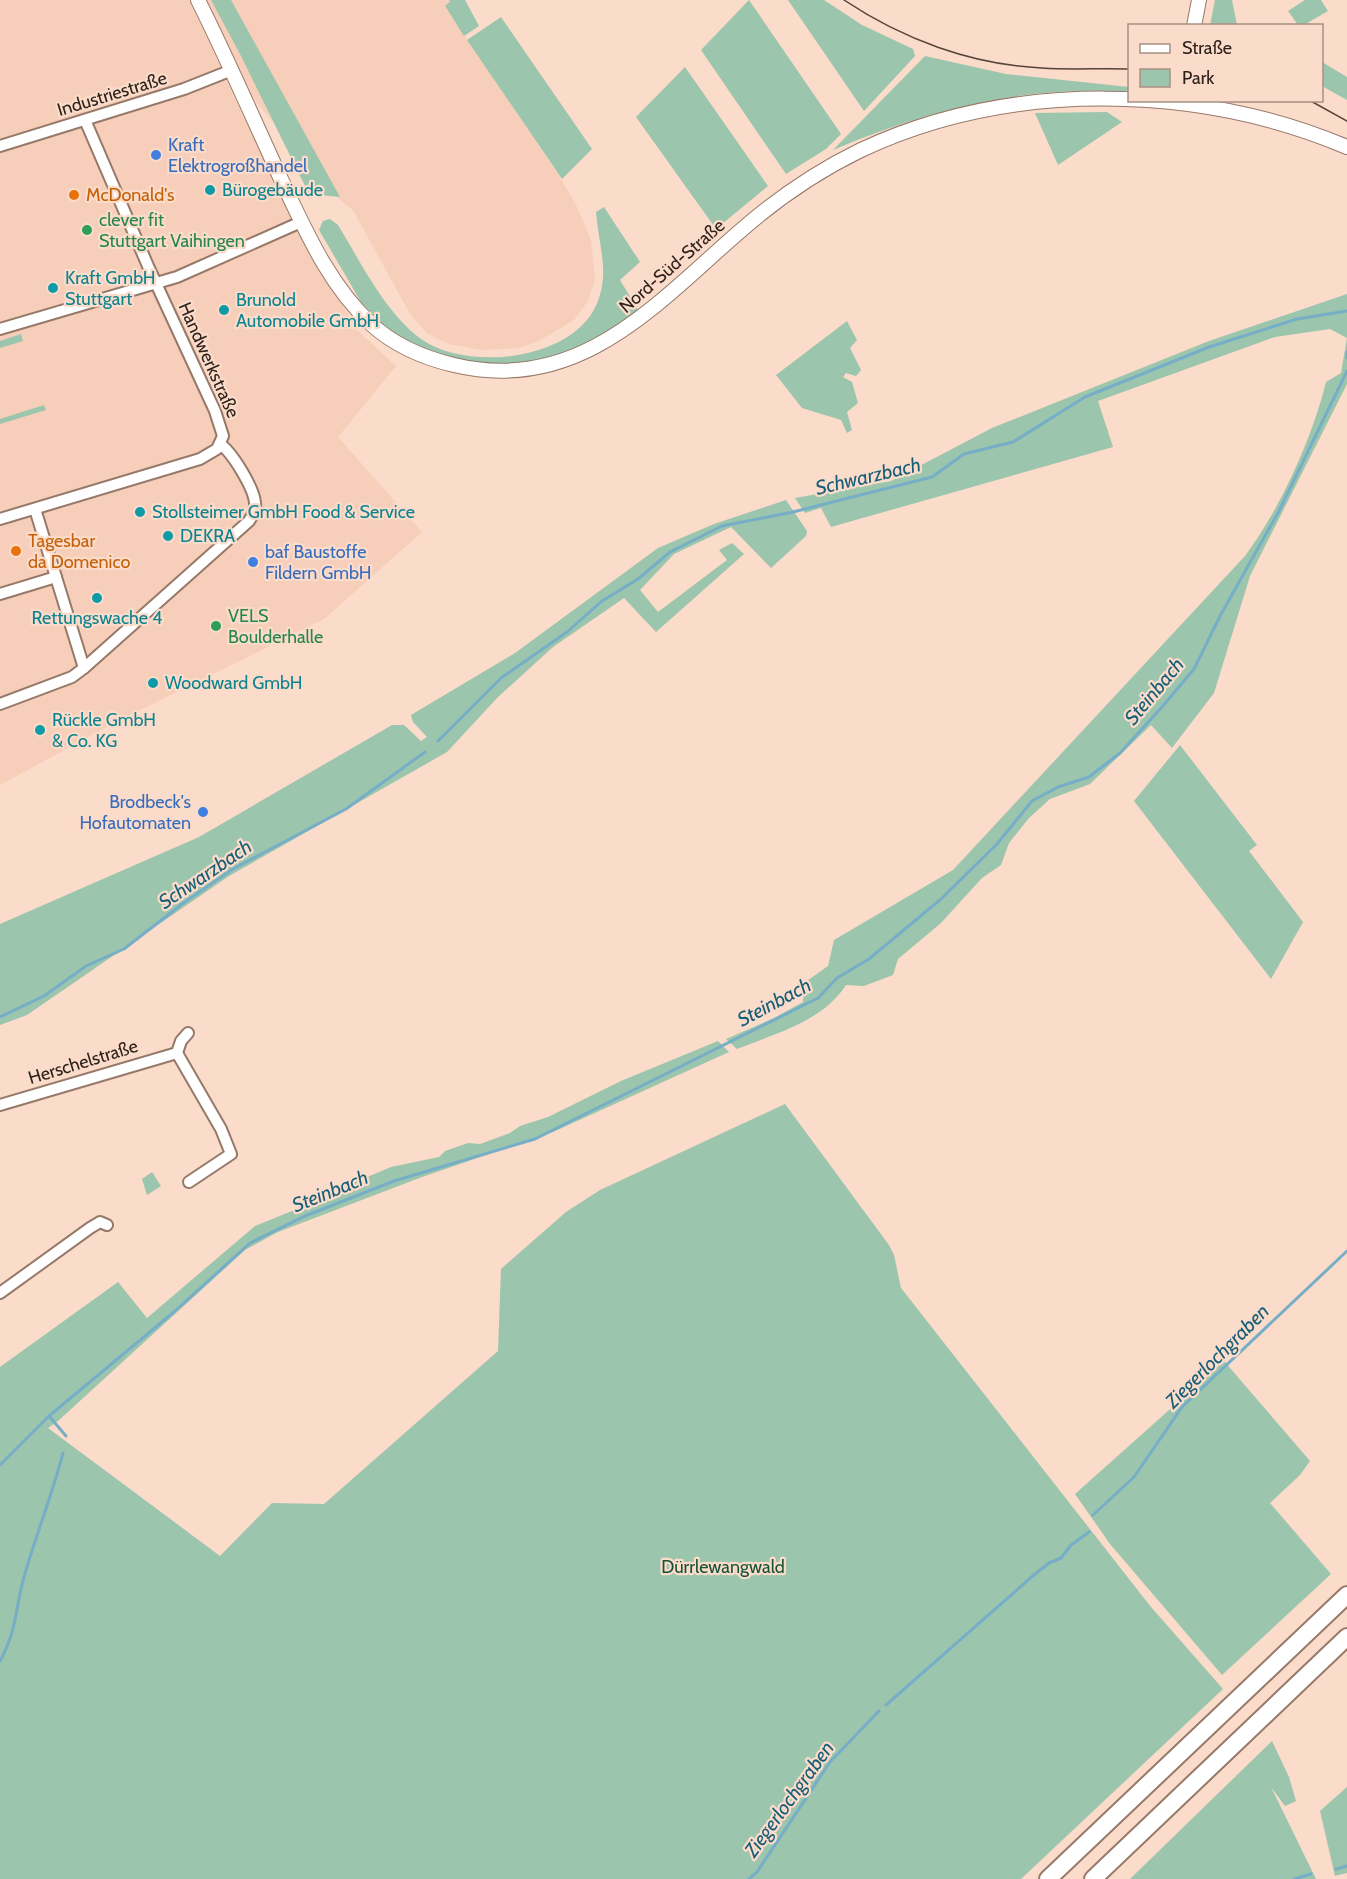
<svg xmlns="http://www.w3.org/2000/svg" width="1347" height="1879" font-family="Cabin,sans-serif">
<rect width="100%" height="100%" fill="#fbdbc9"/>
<path fill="#f6ceb9" d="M0,0H449L450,2L445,7L561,179L577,207L591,240L595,280L588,301L574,320L537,342L518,348L482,350L449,344L428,334L410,314L353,210L340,200L234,76L327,278L357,330L396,366L338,437L422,532L324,619L114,723L0,785Z"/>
<g fill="#9bc5ad">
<path d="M211,0H231L340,197L309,194L241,56Z"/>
<path d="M449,0H465L479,26L464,36L445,6L450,2Z"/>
<path d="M749,0L841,134L826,149L786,174L701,50Z"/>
<path d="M788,0H824L862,25L913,49L915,56L864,111Z"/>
<path d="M1215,0H1232L1237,25H1210Z"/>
<path d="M1305,0H1321L1328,11L1304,25H1298L1288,11Z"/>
<path d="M501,17L592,149L562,179L467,40Z"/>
<path d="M925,56L1006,74L1129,87V92C1023,85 930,109 833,150Z"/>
<path d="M1322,62L1347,77V100L1322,86Z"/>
<path d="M685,67L768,186L716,229L636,117Z"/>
<path d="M1107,112L1122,122L1058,165L1035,113Z"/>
<path d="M604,207L640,262L620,280L640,313L598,342L560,357L483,367L422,350L388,330L361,302L319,230L323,221L330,219L338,225C360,261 386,314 421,339C469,373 580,360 599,298C609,269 598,242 596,212Z"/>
<path d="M1347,294V384L1250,576L1214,693L1172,748L1151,725L1090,784L1050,799L1029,818L1009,843L1001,865L982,878L941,923L898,959L893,975L864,986L846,985C822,1022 776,1033 737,1049L726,1039L774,1018L803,1002L804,983L828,966L834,940L953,870L1245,556C1280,509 1312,439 1326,382L1341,373L1347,338L1330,329L1275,337L1098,401L1113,447L831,527L821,508L805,513L795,498L891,481L992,428L1209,341Z"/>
<path d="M847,321L857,340L850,348L861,370L856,376L846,373L843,377L852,382L858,403L847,412L852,430L847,433L841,420L802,408L776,375Z"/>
<path d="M21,334L23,341L0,348V341Z"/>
<path d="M44,405L46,410L0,424V419Z"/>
<path d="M786,500L807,531L806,536L771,568L731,527L674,554L640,590L658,612L727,560L719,550L732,543L744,554L656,632L624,598L553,647L498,697L447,752L229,876L27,1015L0,1025V924L199,837L392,725H404L421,741L427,737L413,722L411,715L515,653L658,548L714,524Z"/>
<path d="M1180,745L1257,845L1249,851L1303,922L1271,979L1134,801Z"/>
<path d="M718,1041L729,1052L553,1132L422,1177L278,1232L245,1250L58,1421L48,1428L220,1556L272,1503L324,1504L498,1351L501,1269L566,1212L600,1190L785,1104L889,1245L894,1255L901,1288L1151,1607L1223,1689L1021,1879H0V1367L118,1282L147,1318L255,1226L339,1192L346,1186L391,1167L439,1157L445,1151L468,1143L480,1144L510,1133L520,1126L548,1117L621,1081Z"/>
<path d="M152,1172L161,1186L147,1195L142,1179Z"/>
<path d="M1224,1361L1310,1461L1300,1475L1270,1503L1331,1574L1222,1675L1110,1544L1075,1494Z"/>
<path d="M1272,1741L1289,1777L1296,1801L1285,1806L1271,1787L1316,1879H1130Z"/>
<path d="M1347,1787V1873L1335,1876L1320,1811Z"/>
</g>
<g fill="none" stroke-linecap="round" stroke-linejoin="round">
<g stroke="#77aec7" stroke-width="3">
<path d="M1347,352V358"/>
<path d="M438,741L501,678L567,632L602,601L638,579L670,552L722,526L793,512L932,477L964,454L1013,442L1085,397L1209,347L1297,319L1347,311"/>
<path d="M0,1017L44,996L86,966L124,949L182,904L233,869L346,809L425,752"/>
<path d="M49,1416L66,1436"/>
<path d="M0,1465L49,1416L175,1311L250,1243L305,1216L394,1181L535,1139L818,998L837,978L869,959L941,899L997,844L1032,801L1058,787L1089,777L1120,753L1162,707L1194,669L1220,616L1279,511L1347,371"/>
<path d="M1093,1515L1134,1477L1182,1407L1347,1251"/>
<path d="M0,1661C17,1631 15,1609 24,1577C36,1535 52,1495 63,1453"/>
<path d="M886,1705L1035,1574L1049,1563L1061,1558L1071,1545L1089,1532"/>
<path d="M1336,1869L1347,1866"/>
<path d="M749,1879L757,1872L830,1762L879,1711"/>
<path d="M1294,1879L1311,1874"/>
</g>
<defs>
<g id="minor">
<path d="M0,146L184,89L232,70"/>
<path d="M0,329L177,277L301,222"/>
<path d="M35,509L84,668"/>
<path d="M0,519L200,459L217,449L223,436L215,411L148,266L85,120"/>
<path d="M0,594L56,577"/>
<path d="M0,704L72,677L84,668L249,521C253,515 256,510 255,503C254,488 232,452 220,444"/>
<path d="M177,1053L221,1129L231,1154L189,1182"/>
<path d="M177,1053L181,1041L188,1033"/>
<path d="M0,1105L177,1053"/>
<path d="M0,1293L90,1228L100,1222L107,1225"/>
</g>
<g id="major">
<path d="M198,0C227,58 253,118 280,177C305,229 328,284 371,324C394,345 424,358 454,365C588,397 667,290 758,216C790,190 824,168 861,150C1010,80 1197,84 1347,147"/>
<path d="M1194,26L1199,0"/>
</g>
<g id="highway">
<path d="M1048,1879L1347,1595"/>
<path d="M1093,1879L1347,1637"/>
</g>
</defs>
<use href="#minor" stroke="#967969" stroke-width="14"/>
<use href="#major" stroke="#967969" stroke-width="16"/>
<use href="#highway" stroke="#967969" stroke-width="20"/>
<use href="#minor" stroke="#fff" stroke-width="10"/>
<use href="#major" stroke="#fff" stroke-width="14"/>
<use href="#highway" stroke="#fff" stroke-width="16"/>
<g stroke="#54443b" stroke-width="1.5">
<path d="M844,0C902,39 972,65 1042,68C1071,70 1100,68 1130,69"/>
<path d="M1309,100L1347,121"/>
</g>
</g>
<g fill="#3f7fe0" stroke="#fbdbc9" stroke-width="2">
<circle cx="156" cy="155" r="6"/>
<circle cx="253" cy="562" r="6"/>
<circle cx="203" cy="812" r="6"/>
</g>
<g fill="#0f9aa8" stroke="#fbdbc9" stroke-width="2">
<circle cx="210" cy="190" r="6"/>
<circle cx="53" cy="288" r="6"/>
<circle cx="224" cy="310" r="6"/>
<circle cx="140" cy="512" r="6"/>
<circle cx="168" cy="536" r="6"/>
<circle cx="97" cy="598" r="6"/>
<circle cx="153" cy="683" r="6"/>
<circle cx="40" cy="730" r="6"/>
</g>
<g fill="#e8710a" stroke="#fbdbc9" stroke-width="2">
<circle cx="74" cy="195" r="6"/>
<circle cx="16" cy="551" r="6"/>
</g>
<g fill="#2e9e5b" stroke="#fbdbc9" stroke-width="2">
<circle cx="87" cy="230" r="6"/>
<circle cx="216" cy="626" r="6"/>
</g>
<g text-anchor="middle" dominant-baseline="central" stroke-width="4.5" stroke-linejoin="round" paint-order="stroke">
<g font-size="18" fill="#2d211a" stroke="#fbdbc9">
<text transform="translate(112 94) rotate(-17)">Industriestraße</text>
<text transform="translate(672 266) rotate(-41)">Nord-Süd-Straße</text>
<text transform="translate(209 360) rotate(66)">Handwerkstraße</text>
<text transform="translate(83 1062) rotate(-17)">Herschelstraße</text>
</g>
<g font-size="18" fill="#366cbe" stroke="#fbdbc9" text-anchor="start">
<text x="168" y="145">Kraft<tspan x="168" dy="21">Elektrogroßhandel</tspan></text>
<text x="265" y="552">baf Baustoffe<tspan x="265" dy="21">Fildern GmbH</tspan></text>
<text x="191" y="802" text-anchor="end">Brodbeck's<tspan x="191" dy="21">Hofautomaten</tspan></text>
</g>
<g font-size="18" fill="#0d838f" stroke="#fbdbc9" text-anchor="start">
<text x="222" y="190">Bürogebäude</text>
<text x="65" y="278">Kraft GmbH<tspan x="65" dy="21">Stuttgart</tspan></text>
<text x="236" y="300">Brunold<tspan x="236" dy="21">Automobile GmbH</tspan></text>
<text x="152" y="512">Stollsteimer GmbH Food &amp; Service</text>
<text x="180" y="536">DEKRA</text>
<text x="97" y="618" text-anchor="middle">Rettungswache 4</text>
<text x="165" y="683">Woodward GmbH</text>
<text x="52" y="720">Rückle GmbH<tspan x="52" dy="21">&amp; Co. KG</tspan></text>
</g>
<g font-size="18" fill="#c56008" stroke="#fbdbc9" text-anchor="start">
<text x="86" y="195">McDonald's</text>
<text x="28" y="541">Tagesbar<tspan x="28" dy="21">da Domenico</tspan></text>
</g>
<g font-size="18" fill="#27864d" stroke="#fbdbc9" text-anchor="start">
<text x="99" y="220">clever fit<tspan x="99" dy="21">Stuttgart Vaihingen</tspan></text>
<text x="228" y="616">VELS<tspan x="228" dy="21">Boulderhalle</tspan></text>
</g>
<g font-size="18" fill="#155236" stroke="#fbdbc9">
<text x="723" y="1567">Dürrlewangwald</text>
</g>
<g font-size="20" font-style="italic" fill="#175e78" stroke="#fbdbc9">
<text transform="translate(868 476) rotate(-13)">Schwarzbach</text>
<text transform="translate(1154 691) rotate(-50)">Steinbach</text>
<text transform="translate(205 874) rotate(-34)">Schwarzbach</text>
<text transform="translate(774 1002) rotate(-28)">Steinbach</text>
<text transform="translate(330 1191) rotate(-22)">Steinbach</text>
<text transform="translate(1217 1356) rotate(-45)">Ziegerlochgraben</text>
<text transform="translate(789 1799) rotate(-54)">Ziegerlochgraben</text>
</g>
</g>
<rect x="1128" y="24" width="195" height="78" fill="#fbdbc9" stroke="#a99183" stroke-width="1.5"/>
<rect x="1140" y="44" width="30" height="9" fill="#ffffff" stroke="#a99183" stroke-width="1.5"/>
<text x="1182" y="54" font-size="18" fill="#2d211a">Straße</text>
<rect x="1140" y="69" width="30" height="18" fill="#9bc5ad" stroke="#a99183" stroke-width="1.5"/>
<text x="1182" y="84" font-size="18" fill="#2d211a">Park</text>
</svg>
